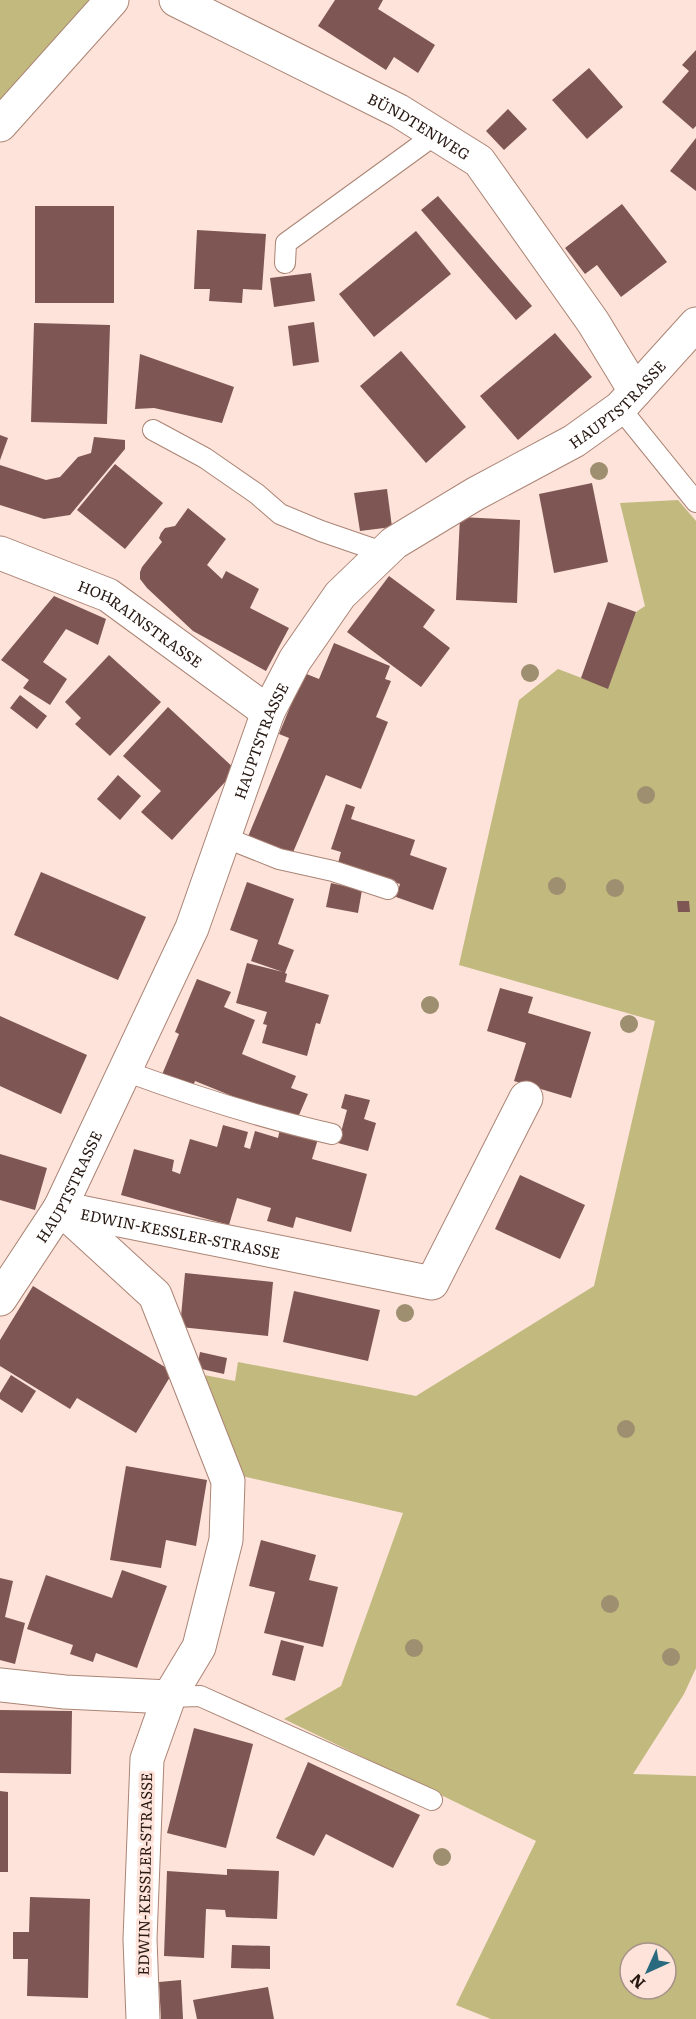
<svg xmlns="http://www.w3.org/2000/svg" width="696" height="2019" font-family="Literata,serif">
<rect width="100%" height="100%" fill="#fde3d9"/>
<g fill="#c1b97e" fill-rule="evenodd">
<path d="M0,0H89L85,10L0,110Z"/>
<path d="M678,500L696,521V1668L684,1694L633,1774L696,1776V2019H491L456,2005L536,1841L284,1719L341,1686L403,1513L238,1475L199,1374L235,1381L238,1362L416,1396L594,1286L655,1021L459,965L519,700L558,669L608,688L636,612L645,606L620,503ZM630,1953H666V1989H630Z"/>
</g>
<g fill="#7e5654">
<path d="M335,0H383L378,9L435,45L418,73L394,57L386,70L318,26Z"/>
<path d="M696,50V126L693,129L662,102L689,71L682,65Z"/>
<path d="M589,68L623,107L587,139L552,100Z"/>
<path d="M508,109L527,129L504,150L486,131Z"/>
<path d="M696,138V191L670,171Z"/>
<path d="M438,196L532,306L516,320L421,210Z"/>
<path d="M622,204L667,262L621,297L597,265L585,274L565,248Z"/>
<rect x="35" y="206" width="79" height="97"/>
<path d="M197,230L266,234L262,290L243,289L242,303L209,301L210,289H194Z"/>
<path d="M416,231L451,274L374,337L339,294Z"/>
<path d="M311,273L315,301L274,307L270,278Z"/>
<path d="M314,322L319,362L293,366L288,326Z"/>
<path d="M34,323L110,325L107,424L31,422Z"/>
<path d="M555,333L592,377L518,440L480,396Z"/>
<path d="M401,351L466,427L426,463L360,386Z"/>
<path d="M140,354L234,387L222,423L154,408L135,409Z"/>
<path d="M0,435L8,438L0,460Z"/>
<path d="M94,437L125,440V449L70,515L44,519L0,505V465L46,480L60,477L78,457L91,453Z"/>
<path d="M115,464L163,503L125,549L77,510Z"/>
<path d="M592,483L608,562L554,573L539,494Z"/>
<path d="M387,489L392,527L360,531L354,493Z"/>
<path d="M188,508L226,539L207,565L222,579L226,571L259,589L250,608L289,628L266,671L193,631L147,588L140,579V572L142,567L162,542L159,538L161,533L165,528L175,526Z"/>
<path d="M460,517L520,520L517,603L456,600Z"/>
<path d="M389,576L435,610L423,627L450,648L421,687L347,632Z"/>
<path d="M54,596L106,619L98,645L66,629L43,662L67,679L50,705L23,688L29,680L1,660Z"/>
<path d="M608,602L636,612L608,689L581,678Z"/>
<path d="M334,643L390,666L385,679L391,681L376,717L388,722L361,789L326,775L291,857L247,839L289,738L279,734L304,673L319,679Z"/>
<path d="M109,655L161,702L110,756L75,724L81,718L65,702Z"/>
<path d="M20,695L47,716L37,729L10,708Z"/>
<path d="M168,707L236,770L172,840L141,812L161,791L123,756Z"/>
<path d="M118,775L141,796L120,820L97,799Z"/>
<path d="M346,804L355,807L351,819L415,840L410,855L447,868L433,910L396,897L400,884L338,863L341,852L331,849Z"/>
<path d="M41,872L146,917L118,980L14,935Z"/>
<path d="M247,882L294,899L278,944L294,950L285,973L287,974L285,982L329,995L320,1024L316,1023L307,1056L262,1043L267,1025L263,1024L267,1012L236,1003L247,963L283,972L251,961L258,940L230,930Z"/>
<path d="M331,883L362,890L358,913L326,907Z"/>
<path d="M677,901H689L690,912H678Z"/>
<path d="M197,979L231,992L224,1007L255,1020L242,1054L296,1076L291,1088L308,1094L296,1122L195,1081L192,1089L161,1077L179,1034L175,1032Z"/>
<path d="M500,988L533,997L528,1013L591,1032L571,1098L514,1081L526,1043L487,1031Z"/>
<path d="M0,1016L87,1055L61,1114L0,1086Z"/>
<path d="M345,1094L370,1100L364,1119L376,1123L368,1151L338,1143L347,1110L341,1108Z"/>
<path d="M223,1125L248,1132L244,1147L250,1149L255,1131L278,1138L280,1129L318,1139L312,1159L367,1174L351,1232L296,1217L293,1228L267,1221L271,1208L237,1198L229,1225L121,1195L134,1149L174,1160L172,1171L180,1174L190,1139L217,1147Z"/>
<path d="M0,1154L47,1168L35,1210L0,1200Z"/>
<path d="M520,1175L585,1205L560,1259L495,1229Z"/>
<path d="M185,1273L273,1282L268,1336L180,1327Z"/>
<path d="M33,1286L173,1372L136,1433L77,1398L70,1409L0,1366V1340Z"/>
<path d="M294,1291L380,1310L368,1361L283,1342Z"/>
<path d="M200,1352L227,1358L224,1374L197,1368Z"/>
<path d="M11,1375L36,1391L22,1413L0,1399V1393Z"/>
<path d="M126,1466L207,1480L196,1546L166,1540L161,1568L110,1560Z"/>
<path d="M261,1540L316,1555L309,1580L338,1587L323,1647L264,1633L275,1592L249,1586Z"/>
<path d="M122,1570L167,1586L137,1668L96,1653L93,1662L70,1654L73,1645L27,1629L46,1575L112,1598Z"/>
<path d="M0,1578L13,1581L5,1617L25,1623L15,1664L0,1660Z"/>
<path d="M281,1640L304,1646L295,1681L272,1675Z"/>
<path d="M0,1710L72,1711L71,1774L0,1773Z"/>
<path d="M194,1728L253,1744L226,1848L167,1833Z"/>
<path d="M308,1762L420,1815L393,1868L326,1834L314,1856L276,1838Z"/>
<path d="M0,1791L8,1792V1872H0Z"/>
<path d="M227,1869L279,1871L277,1919L226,1917L225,1910L206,1909L204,1958L164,1956L167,1871L227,1875Z"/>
<path d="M30,1897L90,1899L88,1998L27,1996L28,1959H13V1932H29Z"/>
<path d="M232,1945L270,1946V1969L231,1968Z"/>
<path d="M181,1980L183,2019H161L159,1982Z"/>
<path d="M268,1987L274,2019H197L193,2000Z"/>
</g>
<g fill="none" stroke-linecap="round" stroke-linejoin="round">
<defs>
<g id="service">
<path d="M285,263L286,243L436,134"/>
<path d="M620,408L696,502"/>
<path d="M153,430L205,458L257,494L280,514L321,531L385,553"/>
<path d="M224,837L279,859L333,871L388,889"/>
<path d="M125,1071C193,1096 262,1118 332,1134"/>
<path d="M169,1697L200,1696L432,1800"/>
</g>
<g id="minor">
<path id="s1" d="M176,0L399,111L479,161L593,322L635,391"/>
<path d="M0,125L112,0"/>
<path id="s2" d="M0,553L108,595L268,712"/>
<path d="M60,1208L155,1295L228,1481L226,1540L199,1647L169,1697L147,1759L140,1939L143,2019"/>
<path id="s3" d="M60,1208L432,1283L526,1098"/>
<path id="s4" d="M0,1299L60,1208L192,928L268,712L295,660L340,595L394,543L475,494L574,441L620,408L696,324"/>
<path d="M0,1685L65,1692L169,1697"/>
</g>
</defs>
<use href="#service" stroke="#ab8475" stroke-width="22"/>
<use href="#minor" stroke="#ab8475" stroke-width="35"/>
<use href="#service" stroke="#fff" stroke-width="20"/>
<use href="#minor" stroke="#fff" stroke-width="33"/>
</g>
<g fill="#9e8f70">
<circle cx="599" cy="471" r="9"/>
<circle cx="530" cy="673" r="9"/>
<circle cx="646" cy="795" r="9"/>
<circle cx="557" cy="886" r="9"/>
<circle cx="615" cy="888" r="9"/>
<circle cx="430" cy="1005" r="9"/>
<circle cx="629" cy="1024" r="9"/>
<circle cx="405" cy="1313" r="9"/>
<circle cx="626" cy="1429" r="9"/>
<circle cx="610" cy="1604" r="9"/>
<circle cx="414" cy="1648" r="9"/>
<circle cx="671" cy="1657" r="9"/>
<circle cx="442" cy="1857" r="9"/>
</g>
<g text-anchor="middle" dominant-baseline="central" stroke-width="6" stroke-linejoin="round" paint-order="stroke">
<g font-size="15" fill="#271812" stroke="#fde3d9">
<text stroke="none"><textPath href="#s1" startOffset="274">BÜNDTENWEG</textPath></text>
<text stroke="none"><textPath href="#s4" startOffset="1124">HAUPTSTRASSE</textPath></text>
<text stroke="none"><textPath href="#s2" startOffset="158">HOHRAINSTRASSE</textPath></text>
<text stroke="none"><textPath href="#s4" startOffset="618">HAUPTSTRASSE</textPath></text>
<text stroke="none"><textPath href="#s4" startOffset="132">HAUPTSTRASSE</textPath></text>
<text stroke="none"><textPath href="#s3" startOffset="123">EDWIN-KESSLER-STRASSE</textPath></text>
<text transform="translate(144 1874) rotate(-89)">EDWIN-KESSLER-STRASSE</text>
</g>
</g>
<g transform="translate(648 1971) rotate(225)"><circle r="28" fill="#fde3d9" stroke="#a79289" stroke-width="1.5"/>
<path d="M0-4.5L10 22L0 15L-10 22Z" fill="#296a7e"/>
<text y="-9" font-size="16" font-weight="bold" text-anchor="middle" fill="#271812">N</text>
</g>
</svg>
